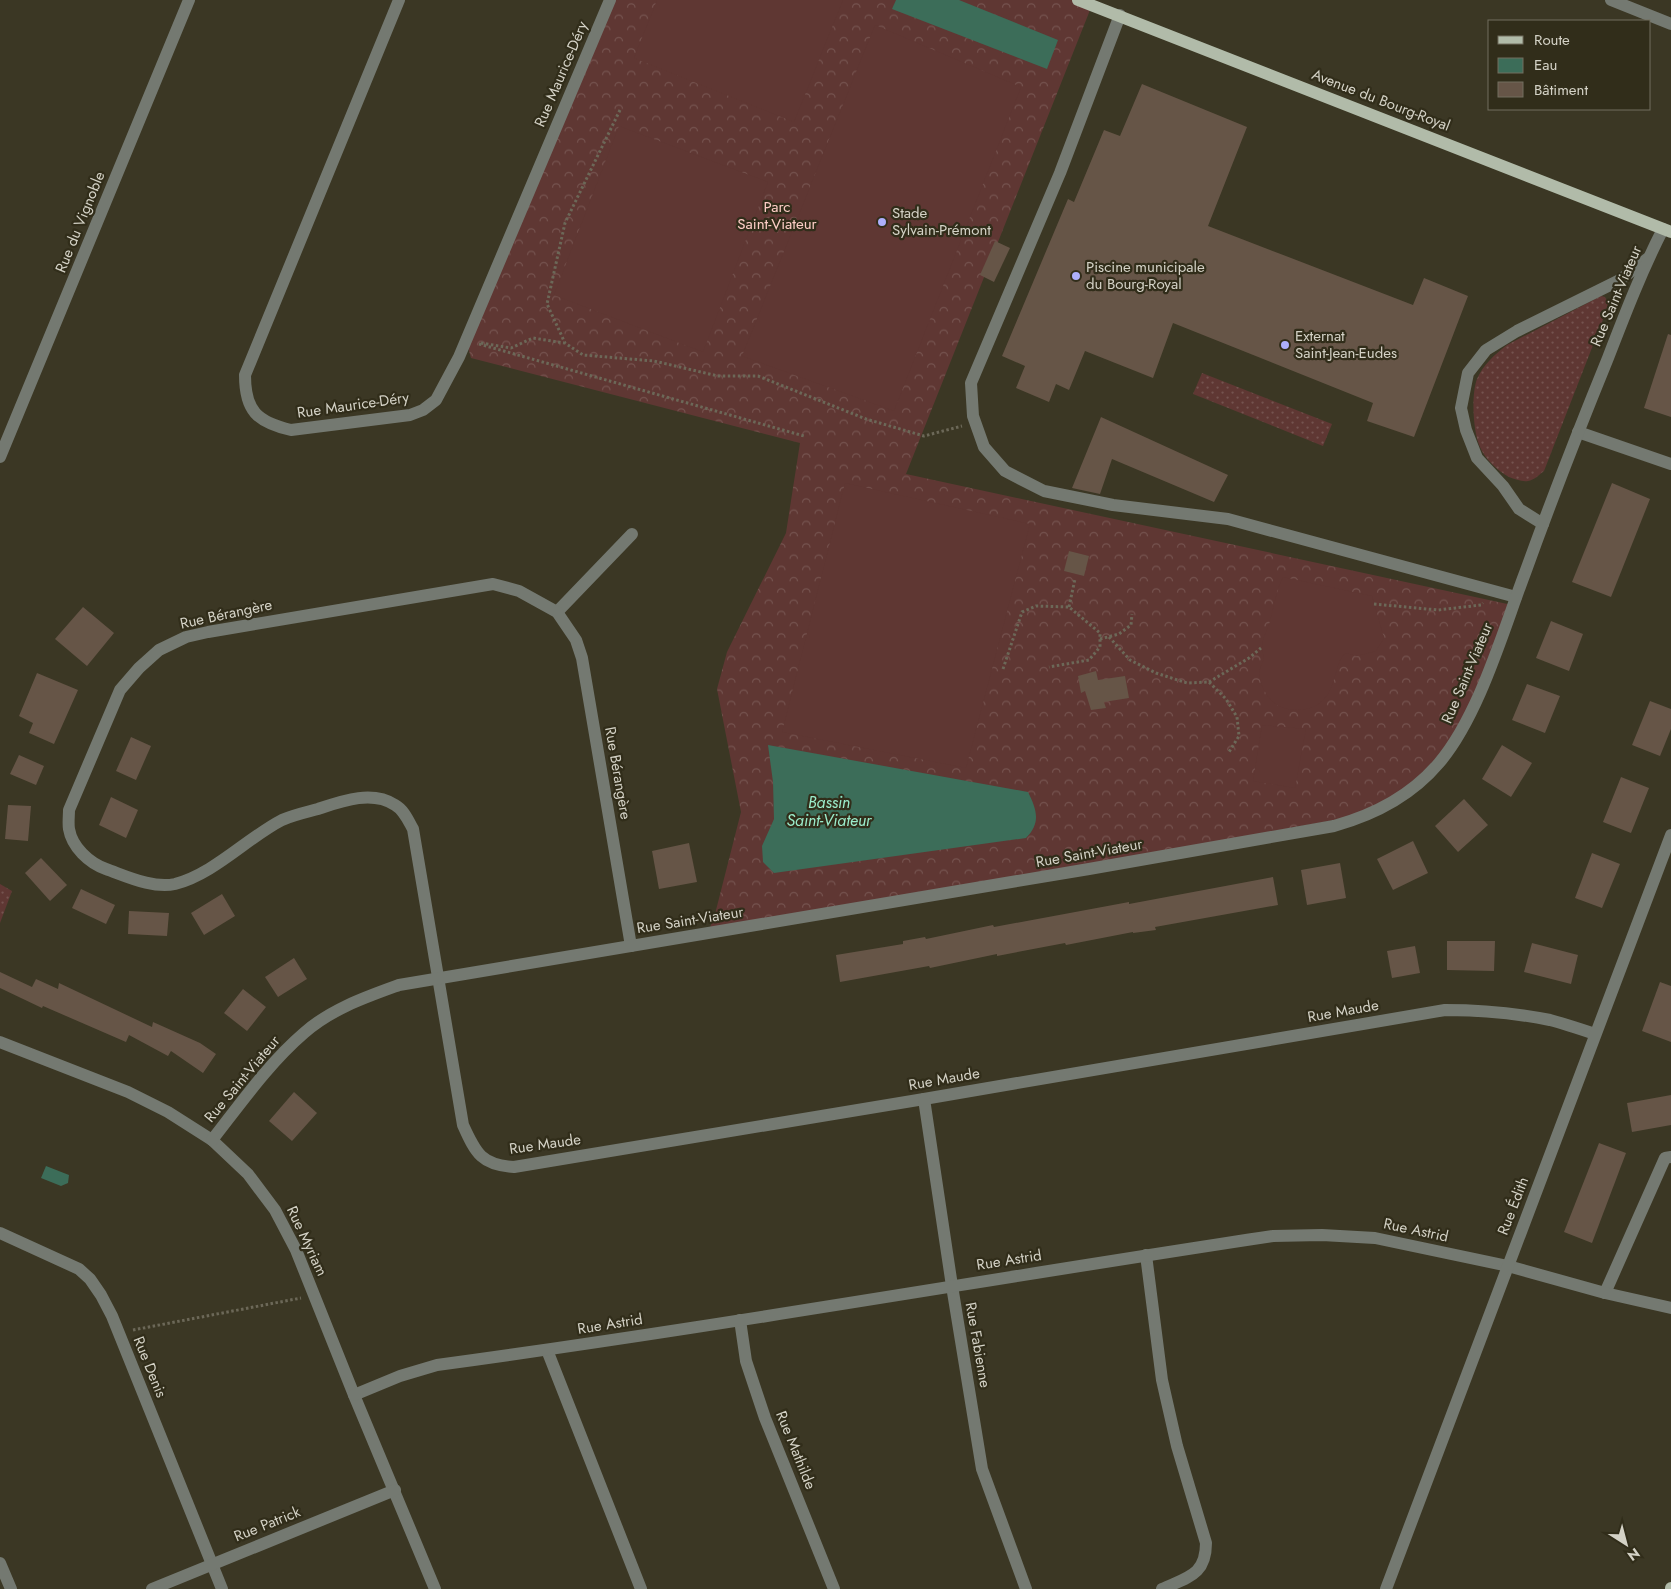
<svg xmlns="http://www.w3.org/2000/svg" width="1671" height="1589" font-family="Jost,sans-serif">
<defs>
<pattern id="grass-dots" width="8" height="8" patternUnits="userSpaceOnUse" patternTransform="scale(1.25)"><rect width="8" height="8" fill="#5f3733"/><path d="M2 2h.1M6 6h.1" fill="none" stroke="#75534f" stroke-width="1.8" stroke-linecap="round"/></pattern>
<pattern id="forest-crowns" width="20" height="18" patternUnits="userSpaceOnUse" patternTransform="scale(1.25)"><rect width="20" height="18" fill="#5f3733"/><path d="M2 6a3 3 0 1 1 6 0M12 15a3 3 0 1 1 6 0" fill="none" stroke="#75534f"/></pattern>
</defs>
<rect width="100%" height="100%" fill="#3b3724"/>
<g fill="url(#grass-dots)">
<path d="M1601,296L1605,297L1609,304L1544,471C1539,475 1534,480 1528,481C1522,482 1515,479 1509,477C1498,471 1485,459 1480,447C1473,432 1471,395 1477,379C1483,365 1495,354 1507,345Z"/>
<path d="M1202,373L1332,424L1323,446L1193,394Z"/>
<path d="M0,884L12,891L0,923Z"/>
</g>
<path fill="url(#forest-crowns)" d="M610,0H1078L1092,5L906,474L1512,605L1483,685L1440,762L1373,813L707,934L714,918L741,812L717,689L727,652L786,533L800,443L471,358L466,340Z"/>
<g fill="#5f3733">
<path d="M657,0H843L794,122L634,58Z"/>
<path d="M875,25L1021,87L894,411L742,356Z"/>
<path d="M619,126L768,182L703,352L554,295Z"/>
<path d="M845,483L1030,524L966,768L782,732Z"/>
<path d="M1283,577L1372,596L1384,638L1376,651L1357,656L1345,653C1333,666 1337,693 1317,705C1309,710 1297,711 1288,709C1271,707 1257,685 1260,669C1260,665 1264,662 1264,658C1264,654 1261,651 1262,647C1262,638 1268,630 1270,621C1274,606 1276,592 1283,577Z"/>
<path d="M1262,725L1306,729L1295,788L1253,781Z"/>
</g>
<g fill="#3c6d59">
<path d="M896,0H959L1058,40L1047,69L892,9Z"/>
<path d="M768,745L1028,792C1037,810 1041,823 1026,838L774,873L763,862L762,846L774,819L773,782Z"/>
<path d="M46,1166L69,1175L68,1183L61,1186L41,1178Z"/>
</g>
<g fill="#665547">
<path d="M1142,84L1247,127L1208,226L1413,305L1424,278L1468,296L1414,437L1367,421L1373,403L1173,323L1153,378L1085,351L1069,390L1056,384L1049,402L1016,388L1025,366L1002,356L1068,199L1074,202L1104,130L1120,136Z"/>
<path d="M995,241L1010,248L994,282L980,275Z"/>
<path d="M1668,334L1671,335V417L1644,408Z"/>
<path d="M1101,417L1228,475L1214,502L1112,459L1100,494L1072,488Z"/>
<path d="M1612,483L1650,499L1611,597L1572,582Z"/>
<path d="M1069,551L1089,556L1084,576L1064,571Z"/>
<path d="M83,607L114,633L87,666L55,639Z"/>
<path d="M1551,621L1583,634L1569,671L1536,658Z"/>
<path d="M1096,671L1098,680L1125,676L1129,698L1104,702L1106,708L1091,710L1085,691L1081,693L1078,676Z"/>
<path d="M37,673L78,690L54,744L29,733L33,723L19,716Z"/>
<path d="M1527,684L1560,696L1545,733L1512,720Z"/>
<path d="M1650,701L1671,709V729L1660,756L1632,745Z"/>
<path d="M131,737L151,746L136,780L116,771Z"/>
<path d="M1502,745L1532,763L1511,797L1482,779Z"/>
<path d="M19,755L44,766L36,785L10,774Z"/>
<path d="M1621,777L1649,788L1631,833L1603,822Z"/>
<path d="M111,797L138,810L126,838L99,825Z"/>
<path d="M1464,799L1488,825L1458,852L1435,826Z"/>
<path d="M8,805L31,806L28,841L5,839Z"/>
<path d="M1413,841L1428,873L1393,890L1377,859Z"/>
<path d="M689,843L697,882L659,889L652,851Z"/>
<path d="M1592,853L1620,864L1602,908L1575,898Z"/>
<path d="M41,858L67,885L50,901L25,873Z"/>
<path d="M1340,863L1346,898L1307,905L1301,870Z"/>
<path d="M1273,877L1278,905L1155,927L1156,930L1133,933V932L1066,945L1065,943L997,956V954L930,968L929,966L840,982L836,955L903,944V941L925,937L926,939L993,925L994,927L1129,902V904Z"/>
<path d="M81,889L115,905L106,924L72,908Z"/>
<path d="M222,894L235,916L204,935L191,913Z"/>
<path d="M129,911L169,913L167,936L128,934Z"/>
<path d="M1447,941H1495L1494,971L1447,970Z"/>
<path d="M1532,943L1578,955L1571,984L1524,972Z"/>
<path d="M1415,946L1420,973L1392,978L1387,951Z"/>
<path d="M294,958L307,979L278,997L265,977Z"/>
<path d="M0,972L32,987L36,979L58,989L59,983L152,1027L153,1022L200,1043L216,1054L203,1073L171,1051L168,1056L129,1035L126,1042L43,1006L42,1008L0,988Z"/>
<path d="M1660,982L1671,986V1042L1642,1031Z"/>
<path d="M243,989L266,1007L247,1031L224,1013Z"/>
<path d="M294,1092L317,1113L292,1141L269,1121Z"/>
<path d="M1671,1095V1125L1632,1132L1627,1103Z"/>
<path d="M1599,1143L1626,1153L1592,1243L1564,1232Z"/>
</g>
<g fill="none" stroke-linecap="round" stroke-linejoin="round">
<g stroke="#6c6858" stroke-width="3" stroke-dasharray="2.5 2.5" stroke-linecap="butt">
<path d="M620,110L565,223L547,304L565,343L583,355L654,361L718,376H758L866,419L924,436L962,426"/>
<path d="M481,343L511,348L533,338L564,343"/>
<path d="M479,344L804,436"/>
<path d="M1374,604L1438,610L1481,605L1483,603"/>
<path d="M1069,607L1075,579"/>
<path d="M1109,637L1130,660L1156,673L1187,683L1209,682L1226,699L1237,717L1239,736L1229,752"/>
<path d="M1100,639L1119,634L1131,625L1132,614"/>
<path d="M1003,669L1022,612L1036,606L1069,607L1100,633V647L1089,660L1049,667"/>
<path d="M1209,682L1249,658L1261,648"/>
<path d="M133,1330L301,1298"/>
</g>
<g stroke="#747971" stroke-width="12">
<path d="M399,0L245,375C245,411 257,422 291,430L410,415L423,410L436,400L459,357L610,0"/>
<path d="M1611,0L1671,24"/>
<path d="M1120,15L1060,173L971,383L973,416L984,447L1005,471L1044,491L1113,505L1228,519L1516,597"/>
<path d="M1578,432L1671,464"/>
<path d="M0,457L189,0"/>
<path d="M1543,524L1519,509L1503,486L1477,458L1466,430L1461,408L1468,373L1486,350L1517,331L1620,280L1647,259"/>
<path d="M557,612L632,534"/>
<path d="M631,946L582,658L576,640L557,612L519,591L493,584L208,632L186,637L159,650L139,668L120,690L69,810C69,816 68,823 69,829C72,847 89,863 106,869C126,876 153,889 175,884C214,874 247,838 282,820C293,815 307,812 318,809C342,801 372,790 395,805C404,810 408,820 413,829L463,1125C476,1154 482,1165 514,1167L924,1099L1445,1010C1481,1010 1515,1013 1550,1020C1565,1024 1580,1029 1595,1034"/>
<path d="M0,1042L128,1092L168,1112L212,1140L248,1174L275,1210L296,1250L354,1395L435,1589"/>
<path d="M924,1099L952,1286L982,1469L1026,1589"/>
<path d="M212,1140C241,1103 269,1063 304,1033C331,1009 366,997 399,985L1089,869L1334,826C1374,815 1412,795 1439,763C1479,716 1503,631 1525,573C1551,501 1579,429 1608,358C1625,314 1642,270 1663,229"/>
<path d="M0,1233L79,1269L90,1279L101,1295L112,1316L222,1589"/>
<path d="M1146,1255L1162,1380L1177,1446L1206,1543C1206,1575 1188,1577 1162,1589"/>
<path d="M1605,1293L1665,1158L1671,1157"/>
<path d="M740,1320L746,1361L765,1418L834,1589"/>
<path d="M547,1350L641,1589"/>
<path d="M354,1395L400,1376L437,1365C717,1327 994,1278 1273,1236L1322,1235L1375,1238L1508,1266L1605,1293L1671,1308"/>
<path d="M0,1563L11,1589"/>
<path d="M152,1589L395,1490"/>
<path d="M1386,1589L1671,835"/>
</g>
<g stroke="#b1bba9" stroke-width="12">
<path d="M1078,0L1671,232"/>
<path d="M1671,1589V1588"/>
</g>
</g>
<g fill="#adaffb" stroke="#312d1a" stroke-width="2">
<circle cx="882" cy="222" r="5"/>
<circle cx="1076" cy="276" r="5"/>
<circle cx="1285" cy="345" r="5"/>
</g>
<g text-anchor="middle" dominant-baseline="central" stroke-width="4.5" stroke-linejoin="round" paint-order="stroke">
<g font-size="15" fill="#d4d2c6" stroke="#312d1a">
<text transform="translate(561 74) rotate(-67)">Rue Maurice-Déry</text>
<text transform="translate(1381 100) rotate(21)">Avenue du Bourg-Royal</text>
<text transform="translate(80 222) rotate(-68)">Rue du Vignoble</text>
<text transform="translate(1616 296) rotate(-67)">Rue Saint-Viateur</text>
<text transform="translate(353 405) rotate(-8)">Rue Maurice-Déry</text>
<text transform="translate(226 614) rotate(-12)">Rue Bérangère</text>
<text transform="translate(1467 673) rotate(-67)">Rue Saint-Viateur</text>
<text transform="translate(618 773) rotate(80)">Rue Bérangère</text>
<text transform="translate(1089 853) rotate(-10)">Rue Saint-Viateur</text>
<text transform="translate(690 920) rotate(-9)">Rue Saint-Viateur</text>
<text transform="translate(1343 1011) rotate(-10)">Rue Maude</text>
<text transform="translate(242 1079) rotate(-50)">Rue Saint-Viateur</text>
<text transform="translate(944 1079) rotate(-10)">Rue Maude</text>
<text transform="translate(545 1144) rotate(-8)">Rue Maude</text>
<text transform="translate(1513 1206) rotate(-69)">Rue Édith</text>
<text transform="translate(1416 1230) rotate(12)">Rue Astrid</text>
<text transform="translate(307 1241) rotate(65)">Rue Myriam</text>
<text transform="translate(1009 1260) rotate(-9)">Rue Astrid</text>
<text transform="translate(610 1324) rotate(-9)">Rue Astrid</text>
<text transform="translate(978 1345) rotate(80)">Rue Fabienne</text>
<text transform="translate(150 1367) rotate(68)">Rue Denis</text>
<text transform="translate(796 1450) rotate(68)">Rue Mathilde</text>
<text transform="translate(267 1524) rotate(-22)">Rue Patrick</text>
</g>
<g font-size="15" fill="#fdcdc6" stroke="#312d1a">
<text x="777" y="207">Parc<tspan x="777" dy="17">Saint-Viateur</tspan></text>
</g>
<g font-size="15" fill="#d4d2c6" stroke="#312d1a" text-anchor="start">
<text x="892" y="213">Stade<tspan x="892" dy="17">Sylvain-Prémont</tspan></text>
<text x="1086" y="267">Piscine municipale<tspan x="1086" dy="17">du Bourg-Royal</tspan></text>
<text x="1295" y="336">Externat<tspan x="1295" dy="17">Saint-Jean-Eudes</tspan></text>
</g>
<g font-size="16" font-style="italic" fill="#9beccb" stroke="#312d1a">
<text x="829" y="802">Bassin<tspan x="829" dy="18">Saint-Viateur</tspan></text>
</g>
</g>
<rect x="1488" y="20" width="162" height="90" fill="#312d1a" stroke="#726f5f"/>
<rect x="1498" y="36" width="25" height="8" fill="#b1bba9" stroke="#726f5f"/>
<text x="1534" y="45" font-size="15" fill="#d4d2c6">Route</text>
<rect x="1498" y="58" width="25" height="15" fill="#3c6d59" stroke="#726f5f"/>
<text x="1534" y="70" font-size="15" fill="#d4d2c6">Eau</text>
<rect x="1498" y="82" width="25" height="15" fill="#665547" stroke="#726f5f"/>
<text x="1534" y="95" font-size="15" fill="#d4d2c6">Bâtiment</text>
<g transform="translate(1626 1544) rotate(144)" stroke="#312d1a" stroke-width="4" paint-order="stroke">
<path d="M0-4L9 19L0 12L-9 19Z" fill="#d4d2c6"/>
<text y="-8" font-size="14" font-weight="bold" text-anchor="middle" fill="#d4d2c6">N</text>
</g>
</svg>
